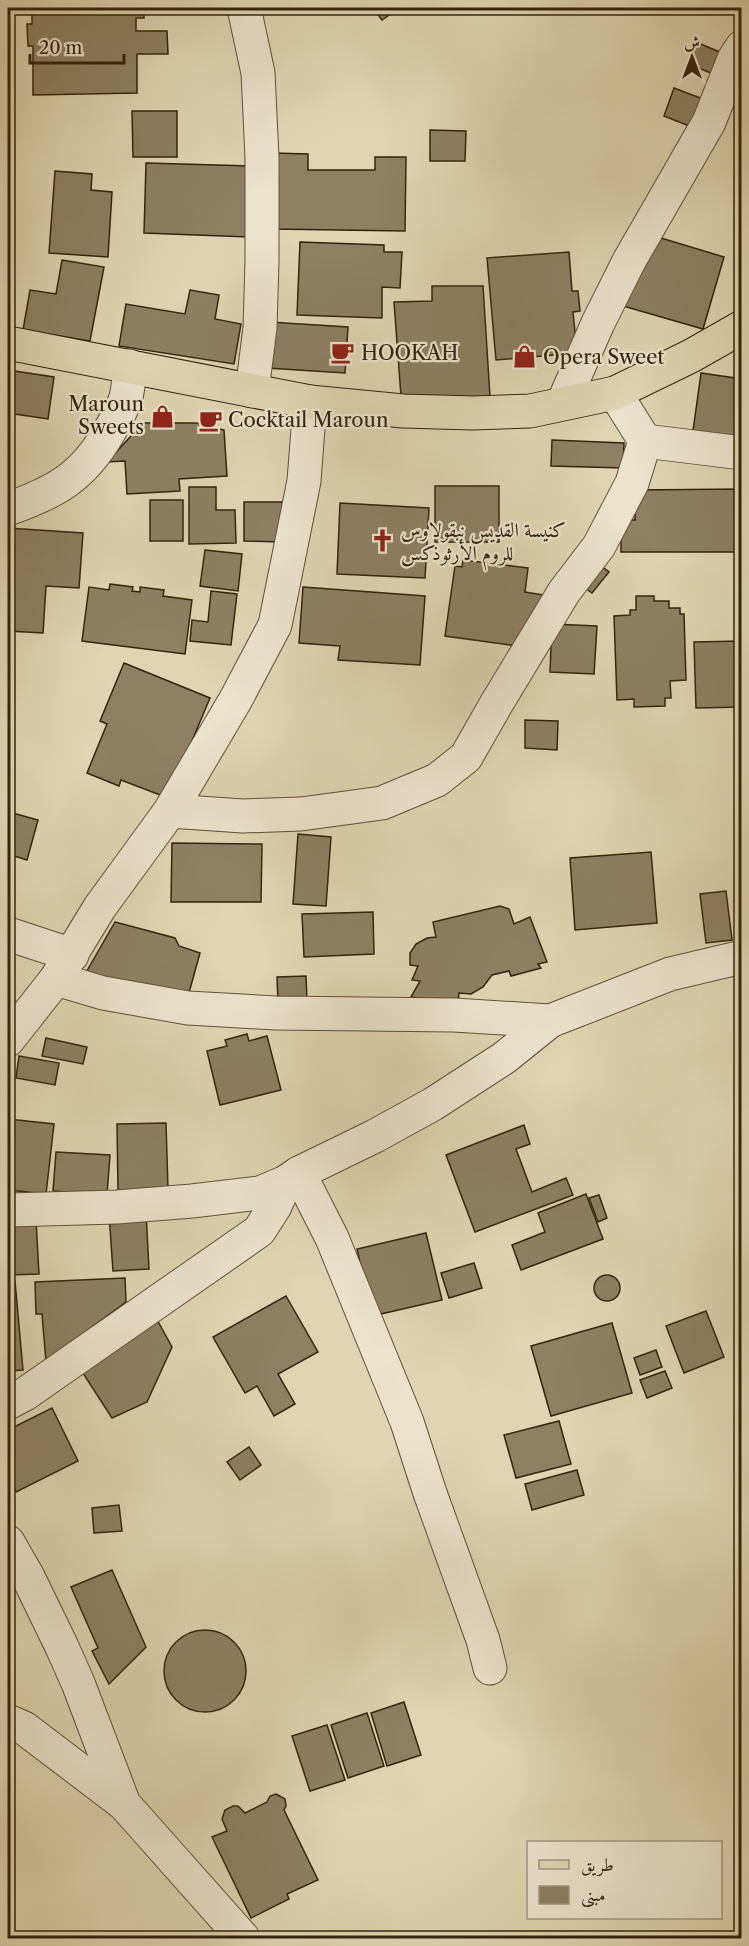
<svg xmlns="http://www.w3.org/2000/svg" width="749" height="1946" viewBox="0 0 749 1946" font-family="'Libre Caslon Text',Amiri,serif">
<style>
.building{fill:#8d8063;stroke:#34230e;stroke-width:1.5}
.lines{fill:none;stroke-linecap:round;stroke-linejoin:round}
.minor-casing{stroke:#5f5037;stroke-width:35}
.major-casing{stroke:#34230e;stroke-width:35}
.minor{stroke:#eae4cd;stroke-width:33}
.major{stroke:#dfd5b2;stroke-width:33}
.labels{text-anchor:middle;dominant-baseline:central;stroke-width:4.5;stroke-linejoin:round;paint-order:stroke}
.poi-label{font-size:20px;fill:#34230e;stroke:#eae4cd;text-anchor:start}
</style>
<rect width="100%" height="100%" fill="#dfd5b2"/>
<filter id="stains"><feTurbulence type="fractalNoise" baseFrequency=".00333" numOctaves="4"/><feColorMatrix values="0 0 0 0 .2 0 0 0 0 .09 0 0 0 0 .02 0 0 0 .5 -.17"/></filter>
<radialGradient id="worn" r=".72"><stop offset=".6" stop-color="#630" stop-opacity="0"/><stop offset="1" stop-color="#630" stop-opacity=".3"/></radialGradient>
<g class="building">
<polygon points="32,8 144,8 144,18 136,18 136,31 167,31 168,54 137,54 137,93 33,95 33,46 28,46 27,24 32,24"/>
<polygon points="373,8 399,8 382,20"/>
<polygon points="696,42 722,53 713,74 687,63"/>
<polygon points="674,88 703,99 692,127 664,116"/>
<polygon points="132,111 177,111 177,157 133,157"/>
<polygon points="430,130 466,131 465,161 430,161"/>
<polygon points="273,153 308,154 308,170 375,170 375,157 406,157 405,231 272,229"/>
<polygon points="741,158 742,158 742,249 738,249"/>
<polygon points="146,163 251,166 249,237 144,233"/>
<polygon points="55,171 92,174 91,190 112,192 108,257 49,253"/>
<polygon points="651,235 724,257 703,329 623,306"/>
<polygon points="300,242 384,245 384,252 402,252 400,288 382,287 382,318 297,315"/>
<polygon points="569,252 572,291 578,291 580,311 573,312 577,353 496,360 487,258"/>
<polygon points="62,260 104,267 90,341 23,330 30,290 56,294"/>
<polygon points="432,286 483,286 490,397 401,396 394,302 432,301"/>
<polygon points="190,290 219,295 215,319 241,324 234,364 119,346 126,304 185,314"/>
<polygon points="269,322 348,327 345,373 267,368"/>
<polygon points="8,370 54,377 48,419 8,413"/>
<polygon points="701,373 742,379 742,438 693,431"/>
<polygon points="143,423 196,423 224,430 227,476 179,479 180,491 127,494 125,461 107,462"/>
<polygon points="552,440 624,443 623,468 551,466"/>
<rect x="435" y="486" width="64" height="56"/>
<polygon points="189,487 216,487 216,510 235,510 236,543 189,544"/>
<polygon points="742,489 742,552 621,552 621,520 635,520 635,490"/>
<rect x="150" y="500" width="33" height="41"/>
<polygon points="244,502 283,502 282,542 244,541"/>
<polygon points="340,503 429,508 425,578 337,574"/>
<polygon points="8,528 83,533 79,588 46,586 43,633 8,631"/>
<polygon points="205,550 242,554 238,591 200,586"/>
<polygon points="463,560 528,568 525,592 544,595 518,646 445,636 455,566 462,567"/>
<polygon points="597,563 609,572 592,593 580,584"/>
<polygon points="110,584 133,587 132,591 140,592 140,587 164,590 163,596 192,600 185,654 82,641 89,587 109,590"/>
<polygon points="303,587 425,596 420,665 338,660 340,646 299,643"/>
<polygon points="211,591 237,594 231,645 190,641 192,620 208,622"/>
<polygon points="636,596 654,596 654,601 669,601 669,608 680,608 680,614 684,614 686,680 670,681 671,698 665,698 665,706 634,707 634,699 617,700 614,616 630,615 630,610 636,610"/>
<polygon points="552,624 597,626 594,674 550,672"/>
<polygon points="742,641 742,707 696,708 694,642"/>
<polygon points="124,663 210,698 168,798 121,780 119,786 87,773 107,724 100,721"/>
<polygon points="525,720 558,721 557,750 525,748"/>
<polygon points="8,804 11,805 9,812 38,820 27,860 8,854"/>
<polygon points="298,834 331,837 326,906 293,904"/>
<polygon points="172,843 262,844 261,902 171,902"/>
<polygon points="651,852 657,923 575,930 570,858"/>
<polygon points="726,891 732,940 706,943 700,894"/>
<polygon points="500,906 509,909 514,924 530,917 547,962 538,964 541,968 511,976 509,971 492,975 483,987 471,994 459,993 458,1003 411,997 420,981 412,980 418,966 410,965 410,953 416,944 427,938 436,937 433,922"/>
<polygon points="373,912 374,954 304,957 302,914"/>
<polygon points="115,922 175,938 179,946 200,953 187,1000 84,976"/>
<polygon points="306,976 307,1000 278,1002 277,977"/>
<polygon points="247,1034 249,1041 267,1036 281,1090 220,1105 207,1051 227,1046 225,1040"/>
<polygon points="46,1038 87,1047 83,1064 42,1056"/>
<polygon points="19,1056 59,1063 55,1085 16,1078"/>
<polygon points="8,1119 54,1124 46,1194 8,1190"/>
<polygon points="166,1123 168,1189 118,1190 117,1124"/>
<polygon points="524,1125 530,1144 516,1149 532,1192 566,1178 573,1195 475,1232 446,1155"/>
<polygon points="56,1152 110,1155 107,1195 53,1191"/>
<polygon points="586,1194 603,1239 521,1270 512,1245 545,1232 538,1213"/>
<polygon points="599,1195 607,1218 598,1222 589,1198"/>
<polygon points="146,1212 149,1269 113,1271 109,1214"/>
<polygon points="8,1216 36,1220 39,1274 8,1275"/>
<polygon points="426,1233 442,1300 372,1316 357,1249"/>
<polygon points="474,1263 482,1288 449,1298 441,1273"/>
<circle cx="607" cy="1288" r="13"/>
<polygon points="125,1278 126,1302 46,1361 42,1314 36,1314 35,1282"/>
<polygon points="15,1281 23,1370 8,1371 8,1282"/>
<polygon points="286,1296 318,1352 278,1374 295,1404 274,1416 257,1386 245,1393 213,1337"/>
<polygon points="706,1311 724,1357 684,1373 666,1326"/>
<polygon points="154,1314 172,1347 147,1402 112,1418 79,1367"/>
<polygon points="612,1323 632,1393 551,1416 531,1346"/>
<polygon points="656,1350 662,1367 640,1375 634,1358"/>
<polygon points="665,1371 672,1388 647,1398 640,1380"/>
<polygon points="52,1408 78,1461 16,1492 8,1474 8,1430"/>
<polygon points="559,1421 571,1464 516,1478 504,1435"/>
<polygon points="249,1447 261,1465 240,1480 227,1462"/>
<polygon points="577,1470 584,1495 532,1510 525,1484"/>
<polygon points="119,1505 122,1531 94,1533 92,1508"/>
<polygon points="112,1570 146,1647 109,1684 92,1651 98,1648 71,1587"/>
<polygon points="8,1585 10,1585 12,1675 8,1675"/>
<circle cx="205" cy="1671" r="41"/>
<polygon points="404,1702 421,1755 387,1766 371,1713"/>
<polygon points="367,1713 384,1766 348,1778 331,1725"/>
<polygon points="327,1725 345,1780 310,1791 292,1736"/>
<polygon points="276,1794 285,1799 286,1806 284,1810 318,1880 287,1894 289,1899 251,1918 212,1837 227,1831 222,1819 225,1810 233,1806 238,1806 245,1813 267,1802 270,1796"/>
</g>
<g class="lines">
<defs>
<g id="minor">
<polyline points="244,8 258,73 262,158 262,261 260,328 252,391"/>
<polyline points="563,403 598,323 629,261 709,122 734,59 742,47"/>
<polyline points="645,441 742,453"/>
<path d="M8,509c48,-17 75,-32 101,-77 16,-28 20,-34 20,-66"/>
<polyline points="170,811 243,816 301,814 382,803 437,780 466,757 498,701 564,592 599,546 632,483 645,441 615,393"/>
<polyline points="8,934 72,955"/>
<polyline points="56,979 103,993 188,1008 276,1013 454,1015 550,1021"/>
<polyline points="8,1040 56,979 100,907 170,811 236,699 275,625 304,481 310,402"/>
<polyline points="299,1173 332,1238 407,1422 430,1493 483,1640 490,1668"/>
<polyline points="8,1210 117,1207 192,1201 260,1193 286,1182"/>
<polyline points="8,1403 25,1394 259,1231 275,1206 286,1182 299,1173 375,1136 433,1104 504,1058 550,1021 670,974 742,957"/>
<polyline points="8,1542 28,1577 62,1647 78,1683 124,1804 243,1938"/>
<polyline points="8,1721 24,1728 124,1804"/>
</g>
<polyline id="major" points="8,343 310,402 403,411 473,413 530,411 615,393 691,356 742,327"/>
</defs>
<use href="#minor" class="minor-casing"/>
<use href="#major" class="major-casing"/>
<use href="#minor" class="minor"/>
<use href="#major" class="major"/>
</g>
<defs>
<symbol id="cafe-bare" viewBox="-9 -9 18 18"><path d="M-5.5-4.5H6V0H3Q3 3.5 0 3.5H-2.5Q-5.5 3.5-5.5 0ZM3-3.2v2h1.7v-2ZM-6 4.5H4V6H-6Z" fill="#8f2418" stroke="#eae4cd" stroke-width="2.5" paint-order="stroke"/></symbol>
<symbol id="shop-bare" viewBox="-9 -9 18 18"><path d="M-5-2.5h2.3a2.7 3.5 0 0 1 5.4 0H5L5.5 6h-11ZM-1.5-2.5h3a1.5 2.3 0 0 0-3 0Z" fill="#8f2418" stroke="#eae4cd" stroke-width="2.5" paint-order="stroke"/></symbol>
<symbol id="church-bare" viewBox="-9 -9 18 18"><path d="M-1.2-6h2.4v3.5h3.3v2.4h-3.3V6h-2.4V-.1h-3.3v-2.4h3.3Z" fill="#8f2418" stroke="#eae4cd" stroke-width="2.5" paint-order="stroke"/></symbol>
</defs>
<g fill-rule="evenodd">
<use href="#cafe-bare" x="326" y="336" width="33" height="33"/>
<use href="#shop-bare" x="508" y="340" width="33" height="33"/>
<use href="#shop-bare" x="146" y="400" width="33" height="33"/>
<use href="#cafe-bare" x="194" y="404" width="33" height="33"/>
<use href="#church-bare" x="366" y="524" width="33" height="33"/>
</g>
<g class="labels">
<g class="poi-label">
<text x="361" y="353">HOOKAH</text>
<text x="543" y="357">Opera Sweet</text>
<text x="144" y="404" text-anchor="end">Maroun<tspan x="144" dy="23">Sweets</tspan></text>
<text x="228" y="420">Cocktail Maroun</text>
<text x="401" y="530">كنيسة القديس نيقولاوس<tspan x="401" dy="23">للروم الأرثوذكس</tspan></text>
</g>
</g>
<rect width="749" height="1946" fill="none" stroke="#dfd5b2" stroke-width="30"/>
<rect x="9" y="9" width="731" height="1928" fill="none" stroke="#34230e" stroke-width="3"/>
<rect x="15" y="15" width="719" height="1916" fill="none" stroke="#34230e" stroke-width="1.5"/>
<rect x="527" y="1841" width="195" height="78" fill="#eae4cd" stroke="#a19781" stroke-width="1.5"/>
<rect x="539" y="1860" width="30" height="9" fill="#dfd5b2" stroke="#a19781" stroke-width="1.5"/>
<text x="581" y="1871" font-size="18" fill="#34230e">طريق</text>
<rect x="539" y="1886" width="30" height="18" fill="#8d8063" stroke="#a19781" stroke-width="1.5"/>
<text x="581" y="1901" font-size="18" fill="#34230e">مبنى</text>
<g transform="translate(692 57)" stroke="#eae4cd" stroke-width="4.5" paint-order="stroke">
<path d="M0-4.5L10 22L0 15L-10 22Z" fill="#34230e"/>
<text y="-9" font-size="16" font-weight="bold" text-anchor="middle" fill="#34230e">ش</text>
</g>
<path d="M30 54v9h94v-9" fill="none" stroke="#34230e" stroke-width="3"/>
<text x="39" y="54" font-size="18" fill="#34230e" stroke="#eae4cd" stroke-width="4.5" paint-order="stroke">20 m</text>
<rect width="100%" height="100%" filter="url(#stains)"/>
<rect width="100%" height="100%" fill="url(#worn)"/>
</svg>
